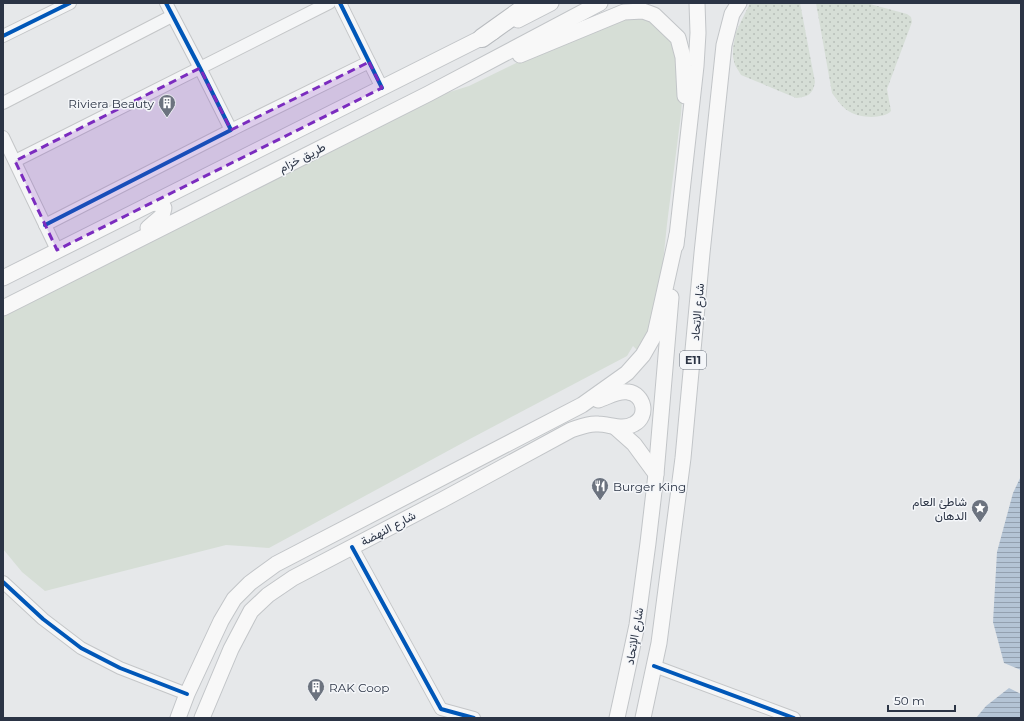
<svg xmlns="http://www.w3.org/2000/svg" width="1024" height="721" viewBox="0 0 1024 721" font-family="Montserrat,Vazirmatn,sans-serif">
<style>
.grass{fill:#d6ded6}
.park{fill:url(#park-dots)}
.water{fill:url(#water-rules)}
.lines{fill:none;stroke-linecap:round;stroke-linejoin:round}
.minor-casing{stroke:#c4c6c8;stroke-width:14}
.major-casing{stroke:#c2c5c8;stroke-width:17}
.highway-casing{stroke:#b8bbbf;stroke-width:20}
.minor{stroke:#f5f6f7;stroke-width:12}
.major{stroke:#f8f8f8;stroke-width:15}
.highway{stroke:#f8f8f8;stroke-width:18}
.cycleway-casing{stroke:#f4f6f9;stroke-width:6}
.cycleway{stroke:#0057b8;stroke-width:4}
.marked{fill:#7b2cbf;fill-opacity:0.2;stroke:#7b2cbf;stroke-width:3;stroke-dasharray:8 5;stroke-linejoin:round}
.labels{text-anchor:middle;dominant-baseline:central;stroke-width:3;stroke-linejoin:round;paint-order:stroke}
.shield{fill:#f4f6f9;stroke:#676e7b;stroke-width:1}
.shield-label{font-size:11px;font-weight:bold;fill:#2b3445}
.poi-label{font-size:12px;fill:#2b3445;stroke:#f4f6f9;text-anchor:end}
.street-label{font-size:12px;fill:#2b3445;stroke:#f4f6f9}
</style>
<defs>
<pattern id="park-dots" width="8" height="8" patternUnits="userSpaceOnUse"><rect width="8" height="8" fill="#d6ded6"/><path d="M2 2h.1M6 6h.1" fill="none" stroke="#b8bfb9" stroke-width="1.8" stroke-linecap="round"/></pattern>
<pattern id="water-rules" width="6" height="5" patternUnits="userSpaceOnUse"><rect width="6" height="5" fill="#b4c4d5"/><path d="M0 2.5h6" fill="none" stroke="#93a0af"/></pattern>
</defs>
<rect width="100%" height="100%" fill="#e6e8ea"/>
<polygon class="grass" points="616,14 664,18 685,62 681,114 667,224 658,311 642,343 637,350 633,346 627,356 468,440 269,548 226,545 45,591 22,572 3,549 3,315 440,95 469,86"/>
<g class="park">
<path d="M750,3h50l15,79c-2,12 -7,15 -19,16l-55,-23 -6,-10 -2,-8v-9l3,-16z"/>
<path d="M816,3h50l41,11 4,3 1,5 -25,67 4,22c-7,8 -30,7 -39,2 -9,-4 -15,-13 -20,-20z"/>
</g>
<g class="water">
<polygon points="1021,476 1021,670 1004,663 993,622 997,552 1013,493"/>
<polygon points="1009,688 1021,694 1021,718 976,718 986,706"/>
</g>
<g class="lines">
<defs>
<g id="minor">
<polyline points="340,3 382,88"/>
<polyline points="3,36 70,3"/>
<polyline points="3,103 172,16"/>
<polyline points="231,130 369,62"/>
<polyline points="3,137 57,250"/>
<polyline points="15,161 329,3"/>
<polyline points="45,225 231,130 200,68 166,3"/>
<polyline points="352,547 441,709 474,718"/>
<polyline points="3,582 43,619 81,648 120,668 187,694"/>
<polyline points="654,666 794,718"/>
</g>
<g id="major">
<polyline points="518,20 551,3"/>
<polyline points="520,55 624,12 643,11 654,15 678,38 683,57 685,96"/>
<polyline points="148,228 162,216 164,208 162,204 152,203"/>
<polyline points="676,245 696,66 698,33 697,3"/>
<polyline points="3,278 493,32"/>
<polyline points="3,308 428,94 600,3"/>
<polyline points="616,428 634,444 656,474"/>
<polyline points="178,718 187,694 221,621 234,599 250,583 276,564 582,405 627,373 643,355 655,334 677,235"/>
<path d="M202,718l29,-69 20,-38 17,-16 25,-17 149,-78 129,-70c9,-3 17,-7 27,-6 12,0 24,7 36,0 15,-8 10,-30 -6,-32 -10,-2 -20,5 -30,8"/>
<polyline points="617,718 624,686 637,625 648,543 656,474 671,297"/>
<polyline points="643,718 659,643 683,458 702,253 724,45 732,14 739,3"/>
</g>
<polyline id="highway" points="482,38 531,3"/>
</defs>
<use href="#minor" class="minor-casing"/>
<use href="#major" class="major-casing"/>
<use href="#highway" class="highway-casing"/>
<use href="#minor" class="minor"/>
<use href="#major" class="major"/>
<use href="#highway" class="highway"/>
<defs>
<g id="cycleway">
<polyline points="340,3 382,88"/>
<polyline points="3,36 70,3"/>
<polyline points="45,225 231,130 200,68 166,3"/>
<polyline points="352,547 441,709 474,718"/>
<polyline points="3,582 43,619 81,648 120,668 187,694"/>
<polyline points="654,666 794,718"/>
</g>
</defs>
<use href="#cycleway" class="cycleway-casing"/>
<use href="#cycleway" class="cycleway"/>
</g>
<path class="marked" d="M369,62l13,26 -325,162 -42,-89 185,-93 31,62z"/>
<defs>
<symbol id="building-pin" viewBox="-11 -11 22 30"><path d="M0 17L-7.5 6A9.5 9.5 0 1 1 7.5 6Z" fill="#6c737f" stroke="#f4f6f9"/><path d="M-4-6H4V6H1V3H-1V6H-4ZM-2.5-4.3h1.7v1.8h-1.7ZM.8-4.3h1.7v1.8H.8ZM-2.5-1h1.7V.8h-1.7ZM.8-1h1.7V.8H.8Z" fill="#fff"/></symbol>
<symbol id="restaurant-pin" viewBox="-11 -11 22 30"><path d="M0 17L-7.5 6A9.5 9.5 0 1 1 7.5 6Z" fill="#6c737f" stroke="#f4f6f9"/><path d="M-5-6h1v4h1v-4h1v4h1v-4h1v5L-1.5 .5V6h-2V.5L-5-1ZM5-6V6H3V1.5H1.5Q1.5-4 5-6Z" fill="#fff"/></symbol>
<symbol id="sight-pin" viewBox="-11 -11 22 30"><path d="M0 17L-7.5 6A9.5 9.5 0 1 1 7.5 6Z" fill="#6c737f" stroke="#f4f6f9"/><path d="M0-6L1.8-2.2L6-1.7L2.9 1.2L3.7 5.4L0 3.3L-3.7 5.4L-2.9 1.2L-6-1.7L-1.8-2.2Z" fill="#fff"/></symbol>
</defs>
<g fill-rule="evenodd">
<use href="#building-pin" x="157" y="93" width="20" height="27"/>
<use href="#restaurant-pin" x="590" y="476" width="20" height="27"/>
<use href="#sight-pin" x="970" y="498" width="20" height="27"/>
<use href="#building-pin" x="306" y="677" width="20" height="27"/>
</g>
<g class="labels">
<rect class="shield" x="680" y="351" width="26" height="18" rx="3"/>
<g class="shield-label">
<text x="693" y="360">E11</text>
</g>
<g class="poi-label">
<text x="154" y="103">Riviera Beauty</text>
<text x="613" y="486" text-anchor="start">Burger King</text>
<text x="967" y="501">شاطئ العام<tspan x="967" dy="14">الدهان</tspan></text>
<text x="329" y="687" text-anchor="start">RAK Coop</text>
</g>
<g class="street-label">
<text transform="translate(302 157) rotate(-27)">طريق خزام</text>
<text transform="translate(697 312) rotate(-85)">شارع الإتحاد</text>
<text transform="translate(388 528) rotate(-28)">شارع النهضة</text>
<text transform="translate(634 636) rotate(-80)">شارع الإتحاد</text>
</g>
</g>
<rect width="1024" height="721" fill="none" stroke="#2b3445" stroke-width="8"/>
<path d="M888 705v6h67v-6" fill="none" stroke="#2b3445" stroke-width="2"/>
<text x="894" y="705" font-size="12" fill="#2b3445" stroke="#f4f6f9" stroke-width="3" paint-order="stroke">50 m</text>
</svg>
